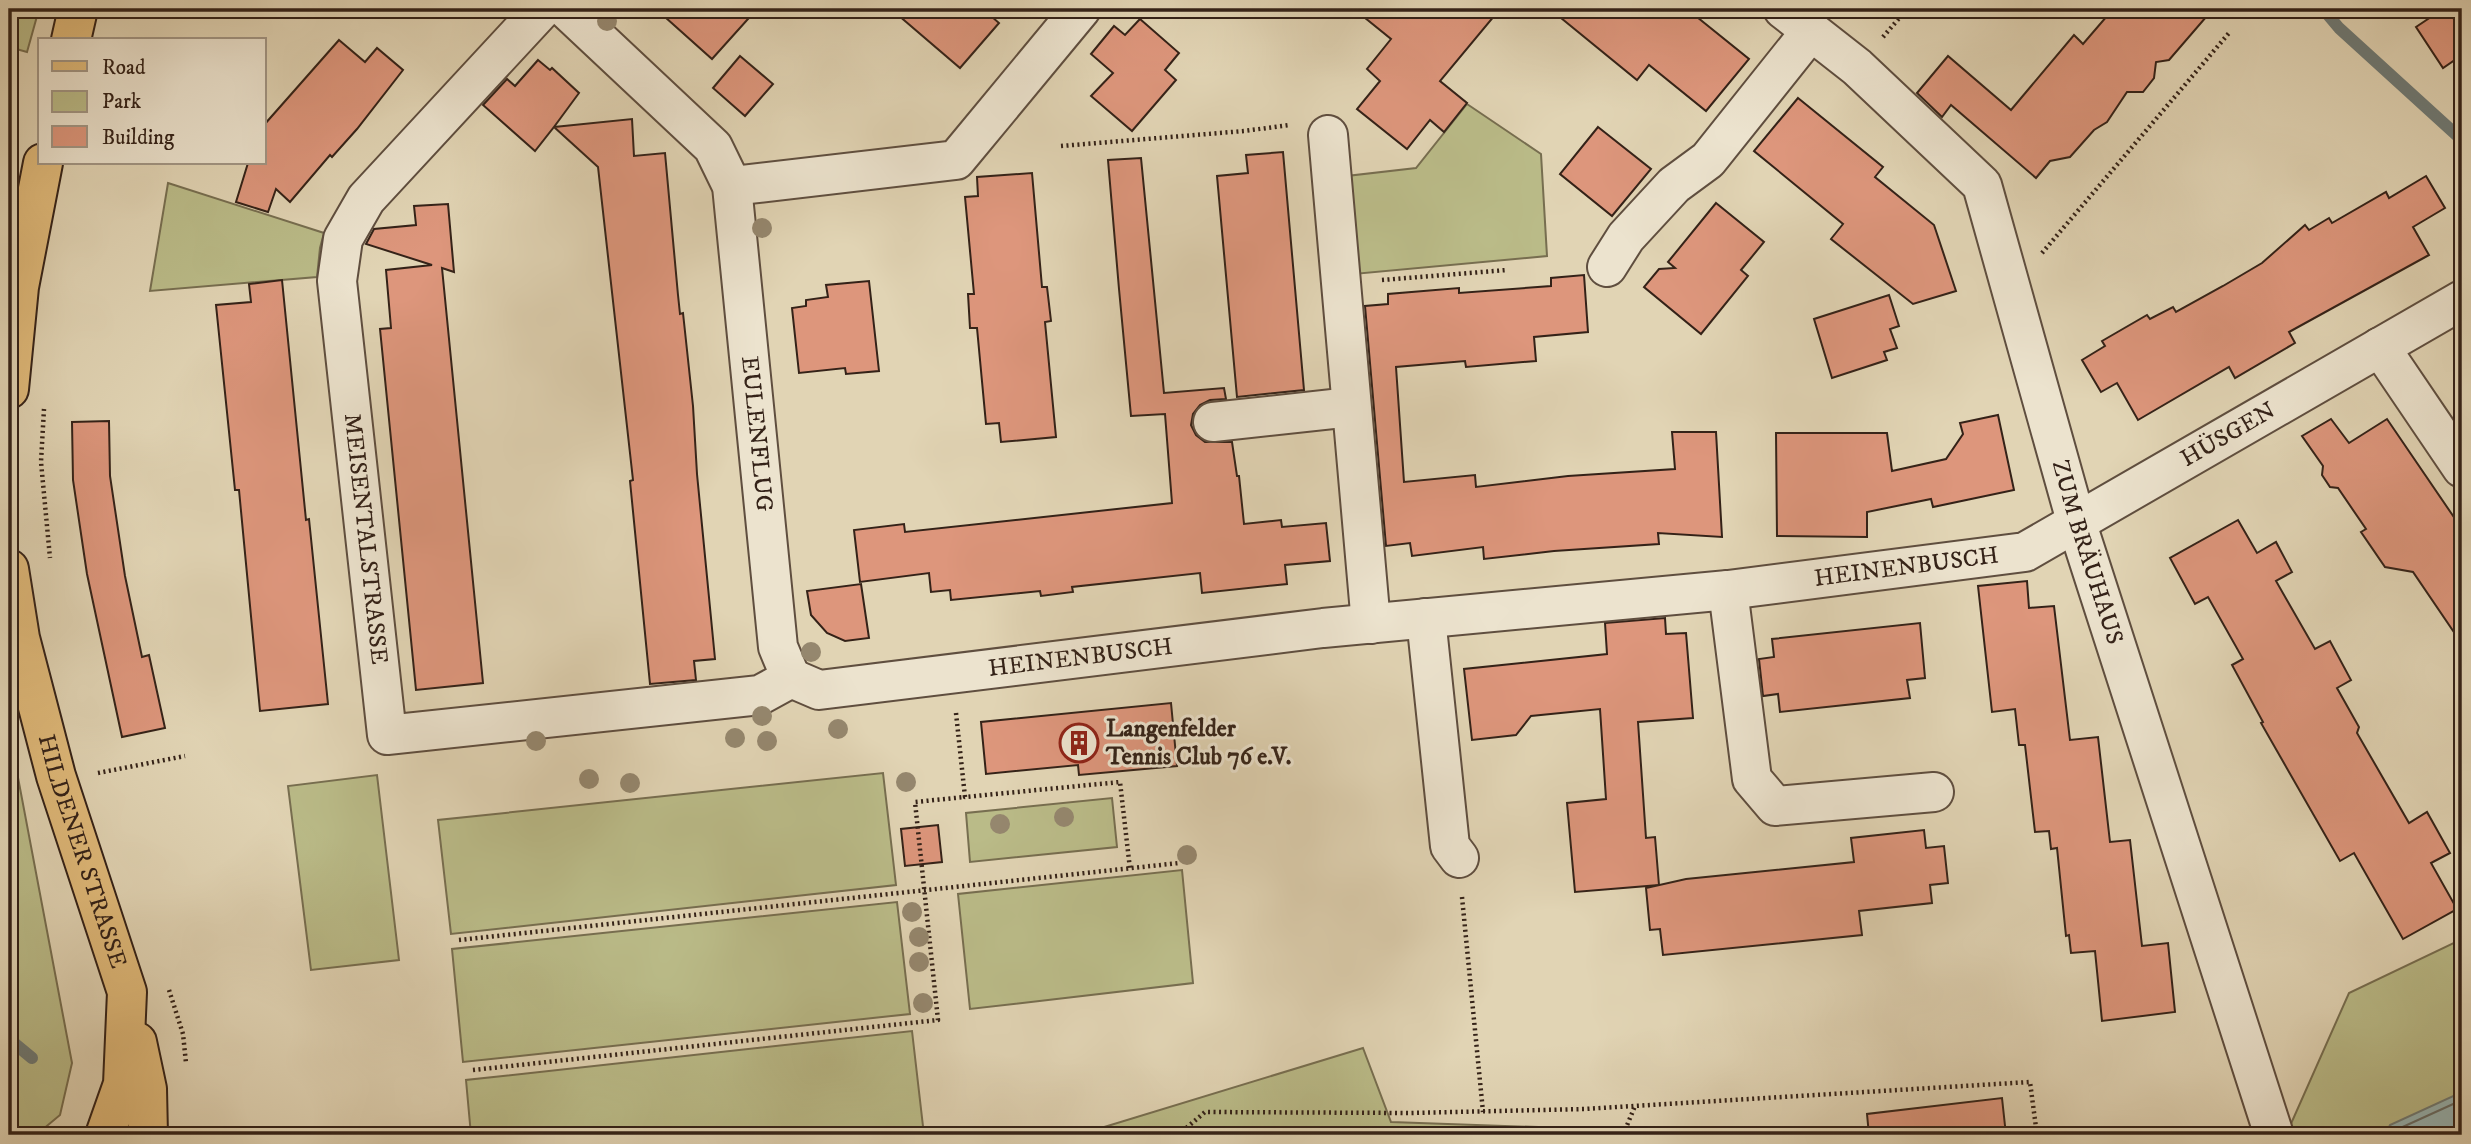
<svg xmlns="http://www.w3.org/2000/svg" width="2471" height="1144" viewBox="0 0 2471 1144" font-family="'IM FELL DW Pica',serif">
<style>
.green{fill:#babb88;stroke:#776e50;stroke-width:2}
.water{fill:#97b6b6;stroke:#6f7b77;stroke-width:2}
.lines{fill:none;stroke-linecap:round;stroke-linejoin:round}
.shore{stroke:#666c67;stroke-width:2}
.stream{stroke:#6f7b77;stroke-width:12}
.building{fill:#dd967c;stroke:#342218;stroke-width:2}
.minor-casing{stroke:#5f4e3f;stroke-width:42}
.major-casing{stroke:#342218;stroke-width:42}
.path{stroke:#342218;stroke-width:4.5;stroke-dasharray:2 3.5;stroke-linecap:butt}
.minor{stroke:#ece3ce;stroke-width:38}
.major{stroke:#e0ba7a;stroke-width:38}
.tree{fill:#95876e}
.labels{text-anchor:middle;dominant-baseline:central;stroke-width:6;stroke-linejoin:round;paint-order:stroke}
.street-label{font-size:24px;fill:#342218;stroke:#ece3ce}
.poi-label{font-size:24px;font-weight:bold;fill:#342218;stroke:#ece3ce;text-anchor:start}
</style>
<rect width="100%" height="100%" fill="#e1d4b4"/>
<filter id="stains"><feTurbulence type="fractalNoise" baseFrequency=".00286" numOctaves="4"/><feColorMatrix values="0 0 0 0 .2 0 0 0 0 .09 0 0 0 0 .02 0 0 0 .5 -.17"/></filter>
<radialGradient id="worn" r=".72"><stop offset=".6" stop-color="#630" stop-opacity="0"/><stop offset="1" stop-color="#630" stop-opacity=".3"/></radialGradient>
<g class="green">
<polygon points="9,9 39,9 27,52 9,47"/>
<polygon points="1467,104 1541,154 1547,256 1354,274 1347,176 1416,168"/>
<polygon points="168,183 324,233 320,248 317,277 150,291"/>
<polygon points="9,730 72,1063 60,1115 36,1135 14,1135 9,1131"/>
<polygon points="883,773 896,885 451,934 438,820"/>
<polygon points="377,775 399,960 311,970 288,786"/>
<polygon points="1112,798 1117,847 970,862 966,813"/>
<polygon points="1182,870 1193,983 970,1009 958,894"/>
<polygon points="897,902 910,1014 463,1062 452,949"/>
<polygon points="2462,939 2462,1135 2286,1135 2349,993"/>
<polygon points="912,1031 924,1135 471,1135 466,1080"/>
<polygon points="1363,1048 1391,1122 1768,1135 1078,1135"/>
</g>
<polygon class="water" points="2462,1092 2462,1135 2385,1135 2390,1125"/>
<g class="lines">
<polyline class="shore" points="2393,1135 2396,1130 2462,1100"/>
<g class="stream">
<polyline points="2323,9 2339,28 2462,140"/>
<polyline points="9,1039 32,1058"/>
</g>
</g>
<g class="building">
<polygon points="656,9 757,9 712,59"/>
<polygon points="891,9 983,9 999,23 960,68"/>
<polygon points="1354,9 1500,9 1440,81 1467,103 1444,132 1430,120 1407,149 1357,109 1380,81 1367,69 1391,39"/>
<polygon points="1550,9 1687,9 1749,59 1706,111 1649,65 1637,80"/>
<polygon points="2113,9 2213,9 2169,60 2156,62 2154,78 2143,92 2127,92 2107,122 2094,130 2070,157 2050,161 2036,178 1951,105 1942,117 1917,93 1948,56 2011,110 2074,35 2083,44"/>
<polygon points="2443,9 2447,9 2462,31 2462,55 2443,68 2416,27"/>
<polygon points="1140,19 1179,53 1165,70 1176,80 1132,131 1091,96 1113,73 1091,54 1114,26 1125,35"/>
<polygon points="339,40 365,62 377,48 403,70 357,129 332,157 330,155 290,202 276,189 268,212 236,202 248,163 264,163 264,125"/>
<polygon points="740,56 773,84 745,116 713,88"/>
<polygon points="538,60 550,70 552,68 579,93 554,127 632,119 634,156 665,153 678,295 680,314 683,313 693,406 697,474 715,659 694,661 696,680 650,684 630,481 633,480 598,167 554,127 535,151 483,105 507,79 515,86"/>
<polygon points="1798,98 1883,167 1875,177 1934,225 1956,291 1913,304 1831,239 1843,224 1754,151"/>
<polygon points="1598,127 1651,169 1612,216 1560,174"/>
<polygon points="1283,152 1304,390 1237,397 1217,176 1248,173 1246,155"/>
<polygon points="1141,158 1164,393 1224,388 1226,399 1210,400 1200,405 1193,414 1191,425 1196,435 1205,442 1232,442 1237,476 1239,476 1244,524 1281,520 1282,527 1326,523 1330,561 1285,565 1287,584 1202,593 1200,573 1072,587 1073,592 1041,596 1040,591 951,600 950,590 931,592 929,573 860,582 854,530 904,524 905,532 1172,503 1165,414 1131,416 1119,289 1108,160"/>
<polygon points="1032,173 1042,287 1047,287 1051,321 1045,322 1056,437 1001,442 999,423 986,424 977,328 970,328 968,294 974,294 965,197 978,196 977,177"/>
<polygon points="2426,176 2445,208 2413,227 2429,255 2289,332 2295,343 2235,378 2229,367 2138,420 2117,383 2101,392 2082,360 2105,346 2102,341 2147,315 2150,319 2173,307 2176,312 2223,286 2262,263 2305,225 2309,230 2329,218 2332,223 2386,192 2389,198"/>
<polygon points="1716,203 1764,242 1741,270 1748,276 1701,334 1644,287 1659,269 1675,268 1668,262"/>
<polygon points="448,204 454,272 442,268 483,683 416,690 380,329 391,328 386,270 432,265 366,244 374,229 416,225 414,206"/>
<polygon points="1584,275 1588,332 1534,337 1536,361 1466,367 1465,361 1396,367 1404,482 1475,475 1476,487 1568,476 1675,469 1672,432 1716,432 1722,537 1658,533 1659,544 1554,551 1484,559 1483,547 1412,556 1410,543 1386,546 1365,306 1388,304 1388,294 1459,288 1459,293 1551,286 1551,278"/>
<polygon points="282,280 306,520 309,519 328,704 260,711 239,490 235,490 216,305 251,302 249,284"/>
<polygon points="869,281 879,371 846,374 845,368 799,373 792,308 806,306 806,300 828,297 826,285"/>
<polygon points="1889,295 1899,326 1890,329 1897,348 1884,352 1887,360 1832,378 1814,319"/>
<polygon points="1998,415 2014,490 1933,507 1931,499 1867,512 1867,537 1777,536 1776,433 1887,433 1892,471 1946,459 1963,434 1960,423"/>
<polygon points="2331,419 2349,443 2387,419 2462,529 2462,644 2413,572 2385,567 2361,532 2366,529 2338,488 2330,487 2322,475 2323,466 2302,436"/>
<polygon points="109,421 110,476 125,576 142,657 149,655 165,728 122,737 87,574 73,480 72,422"/>
<polygon points="2238,520 2257,553 2276,542 2292,572 2276,581 2315,649 2330,641 2351,680 2337,688 2359,727 2357,733 2409,823 2427,812 2450,853 2431,863 2457,909 2403,939 2354,853 2340,861 2261,723 2263,722 2232,665 2243,659 2208,597 2195,604 2170,558"/>
<polygon points="2027,581 2029,608 2054,606 2070,740 2098,737 2110,842 2130,840 2142,946 2168,943 2175,1012 2102,1021 2095,951 2071,953 2069,935 2066,936 2057,848 2051,849 2049,831 2035,832 2025,745 2019,745 2015,709 1992,712 1978,586"/>
<polygon points="861,584 869,638 845,641 827,633 811,615 807,591"/>
<polygon points="1665,618 1666,634 1686,633 1693,718 1638,722 1646,838 1655,837 1659,885 1575,892 1567,803 1606,799 1600,709 1531,716 1516,735 1472,740 1464,669 1607,654 1605,623"/>
<polygon points="1920,623 1925,678 1907,680 1910,698 1780,712 1778,694 1763,696 1759,659 1774,657 1772,639"/>
<polygon points="1171,703 1177,766 1079,775 1078,765 986,774 981,722"/>
<polygon points="938,825 942,862 905,866 901,829"/>
<polygon points="1924,830 1926,848 1944,846 1948,883 1930,885 1932,903 1859,911 1862,935 1663,955 1660,929 1650,930 1646,888 1686,879 1854,862 1851,838"/>
<polygon points="2002,1098 2006,1135 1869,1135 1867,1114"/>
</g>
<g class="lines">
<defs>
<g id="minor">
<path id="s1" d="M542,9l-176,190 -23,40 -6,42 50,454 373,-40 31,-17"/>
<path id="s2" d="M566,9l147,138 19,39 46,461 13,31"/>
<path id="s3" d="M1783,9l74,58 125,118 94,336 198,614"/>
<polyline points="1328,135 1371,624"/>
<polyline points="732,186 956,160 1081,9"/>
<polyline points="1607,267 1626,237 1674,185 1708,160 1811,31"/>
<polyline points="2380,347 2462,468"/>
<polyline points="1213,422 1351,407"/>
<polyline points="1728,590 1752,779 1775,806 1934,792"/>
<polyline points="1426,618 1450,846 1459,858"/>
<path id="s4" d="M791,678l28,12 504,-62 405,-38 297,-38 437,-252"/>
</g>
<g id="major">
<polyline points="71,40 78,9"/>
<polyline points="9,389 19,287 43,163"/>
<path id="s5" d="M9,569l11,69 36,138 71,216 -4,92 -18,51"/>
<polyline points="137,1042 147,1089 148,1135"/>
</g>
</defs>
<use href="#minor" class="minor-casing"/>
<use href="#major" class="major-casing"/>
<g class="path">
<polyline points="1883,37 1907,9"/>
<polyline points="1061,146 1244,131 1290,125"/>
<polyline points="2042,253 2229,33"/>
<polyline points="1382,280 1507,270"/>
<polyline points="44,409 41,462 50,558"/>
<polyline points="956,713 965,797 1120,782 1130,869"/>
<polyline points="98,773 185,756"/>
<polyline points="1462,897 1483,1112"/>
<polyline points="459,940 1179,863"/>
<polyline points="169,990 183,1034 186,1063"/>
<polyline points="473,1070 938,1020 915,802 965,797"/>
<polyline points="1178,1135 1205,1112 1409,1113 1584,1109 2030,1082 2037,1135"/>
<polyline points="1623,1135 1635,1106"/>
</g>
<use href="#minor" class="minor"/>
<use href="#major" class="major"/>
</g>
<g class="tree">
<circle cx="607" cy="21" r="10"/>
<circle cx="762" cy="228" r="10"/>
<circle cx="811" cy="652" r="10"/>
<circle cx="762" cy="716" r="10"/>
<circle cx="838" cy="729" r="10"/>
<circle cx="735" cy="738" r="10"/>
<circle cx="536" cy="741" r="10"/>
<circle cx="767" cy="741" r="10"/>
<circle cx="589" cy="779" r="10"/>
<circle cx="906" cy="782" r="10"/>
<circle cx="630" cy="783" r="10"/>
<circle cx="1064" cy="817" r="10"/>
<circle cx="1000" cy="824" r="10"/>
<circle cx="1187" cy="855" r="10"/>
<circle cx="912" cy="912" r="10"/>
<circle cx="919" cy="937" r="10"/>
<circle cx="919" cy="962" r="10"/>
<circle cx="923" cy="1003" r="10"/>
</g>
<defs>
<symbol id="building-ring" viewBox="-11 -11 22 22"><circle r="9.5" fill="#ece3ce" stroke="#8f2418" stroke-width="1.5"/><path d="M-4-6H4V6H1V3H-1V6H-4ZM-2.5-4.3h1.7v1.8h-1.7ZM.8-4.3h1.7v1.8H.8ZM-2.5-1h1.7V.8h-1.7ZM.8-1h1.7V.8H.8Z" fill="#8f2418"/></symbol>
</defs>
<g fill-rule="evenodd">
<use href="#building-ring" x="1057" y="721" width="44" height="44"/>
</g>
<g class="labels">
<g class="street-label">
<text stroke="none"><textPath href="#s2" startOffset="494">EULENFLUG</textPath></text>
<text stroke="none"><textPath href="#s4" startOffset="1479">HÜSGEN</textPath></text>
<text stroke="none"><textPath href="#s1" startOffset="607">MEISENTALSTRASSE</textPath></text>
<text stroke="none"><textPath href="#s3" startOffset="648">ZUM BRÄUHAUS</textPath></text>
<text stroke="none"><textPath href="#s4" startOffset="1125">HEINENBUSCH</textPath></text>
<text stroke="none"><textPath href="#s4" startOffset="294">HEINENBUSCH</textPath></text>
<text stroke="none"><textPath href="#s5" startOffset="292">HILDENER STRASSE</textPath></text>
</g>
<g class="poi-label">
<text x="1106" y="729">Langenfelder<tspan x="1106" dy="28">Tennis Club 76 e.V.</tspan></text>
</g>
</g>
<rect width="2471" height="1144" fill="none" stroke="#e1d4b4" stroke-width="35"/>
<rect x="10" y="10" width="2450" height="1123" fill="none" stroke="#342218" stroke-width="3.5"/>
<rect x="18" y="18" width="2436" height="1109" fill="none" stroke="#342218" stroke-width="2"/>
<rect x="38" y="38" width="228" height="126" fill="#ece3ce" stroke="#a29685" stroke-width="2"/>
<rect x="52" y="61" width="35" height="10" fill="#e0ba7a" stroke="#a29685" stroke-width="2"/>
<text x="102" y="74" font-size="21" fill="#342218">Road</text>
<rect x="52" y="91" width="35" height="21" fill="#babb88" stroke="#a29685" stroke-width="2"/>
<text x="102" y="108" font-size="21" fill="#342218">Park</text>
<rect x="52" y="126" width="35" height="21" fill="#dd967c" stroke="#a29685" stroke-width="2"/>
<text x="102" y="144" font-size="21" fill="#342218">Building</text>
<rect width="100%" height="100%" filter="url(#stains)"/>
<rect width="100%" height="100%" fill="url(#worn)"/>
</svg>
